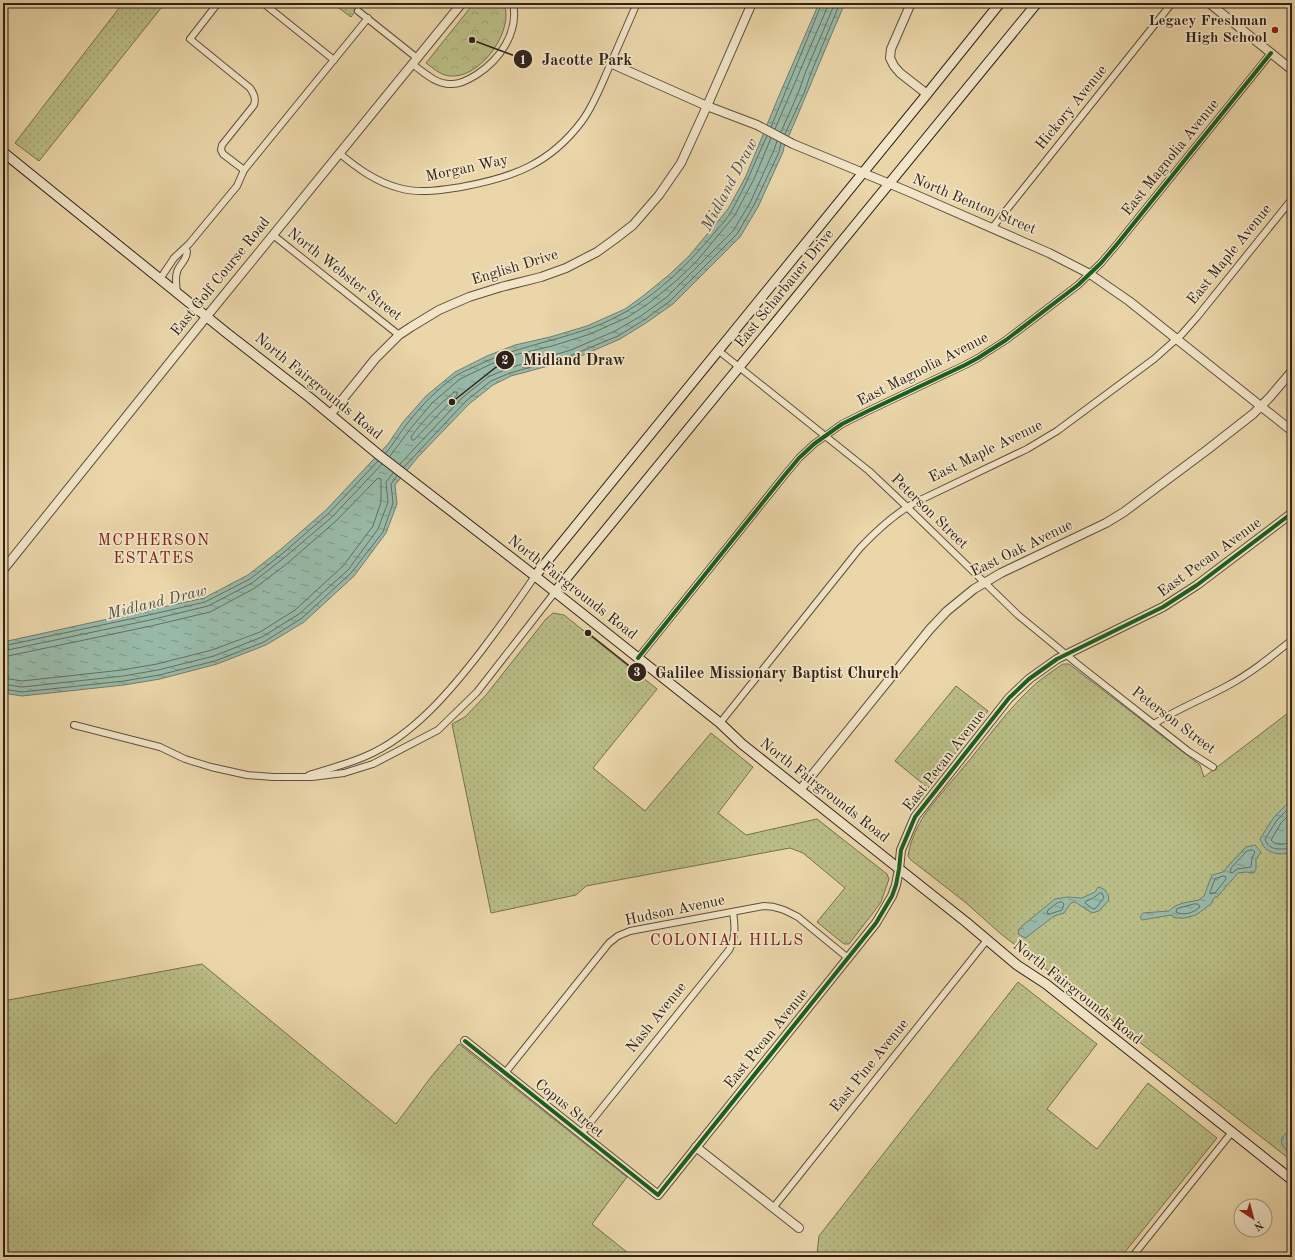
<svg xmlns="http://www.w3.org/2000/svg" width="1295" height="1260" viewBox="0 0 1295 1260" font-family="'Old Standard TT',serif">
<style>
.grass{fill:url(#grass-dots);stroke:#757050}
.park{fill:url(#park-crowns);stroke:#757050}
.water{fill:url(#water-ripples);stroke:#6e7d6f}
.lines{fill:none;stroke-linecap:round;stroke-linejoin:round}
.shore{stroke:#646e61;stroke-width:1}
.minor-casing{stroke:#5e4f3e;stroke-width:8}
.tertiary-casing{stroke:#5e4f3e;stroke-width:10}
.secondary-casing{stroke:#30221a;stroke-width:11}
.minor{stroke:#f1e4c7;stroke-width:6}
.tertiary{stroke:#f1e4c7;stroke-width:8}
.secondary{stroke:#f1e4c7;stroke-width:9}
.cycleway-casing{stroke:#f1e4c7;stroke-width:6}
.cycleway{stroke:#1b5e20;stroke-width:4}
.poi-dot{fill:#8f2418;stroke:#f1e4c7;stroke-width:1.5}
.labels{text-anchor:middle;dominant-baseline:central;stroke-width:3.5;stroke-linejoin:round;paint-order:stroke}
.poi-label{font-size:15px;font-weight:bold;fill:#30221a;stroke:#f1e4c7;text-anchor:end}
.street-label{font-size:15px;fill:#30221a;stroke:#f1e4c7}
.water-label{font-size:16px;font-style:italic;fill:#4f4f45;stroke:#f1e4c7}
.neighbourhood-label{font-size:16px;letter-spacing:1px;fill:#7a1f14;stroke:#f1e4c7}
.leader{fill:none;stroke:#30221a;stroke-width:1.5}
.callout-dot{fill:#30221a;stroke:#f1e4c7;stroke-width:1.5}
.mark-label{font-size:12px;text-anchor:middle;font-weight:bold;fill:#fff}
.callout-label{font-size:16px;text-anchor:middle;font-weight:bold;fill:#30221a;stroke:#f1e4c7;stroke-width:3.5;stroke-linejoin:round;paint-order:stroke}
</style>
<defs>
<pattern id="grass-dots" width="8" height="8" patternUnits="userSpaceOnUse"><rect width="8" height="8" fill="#babd86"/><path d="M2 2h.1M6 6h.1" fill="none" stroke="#a0a273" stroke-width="1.8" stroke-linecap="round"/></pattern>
<pattern id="park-crowns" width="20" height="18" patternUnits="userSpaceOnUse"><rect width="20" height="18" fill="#babd86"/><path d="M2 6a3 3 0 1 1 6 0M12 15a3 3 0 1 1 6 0" fill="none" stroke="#a0a273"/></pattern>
<pattern id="water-ripples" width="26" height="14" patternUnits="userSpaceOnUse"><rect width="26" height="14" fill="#98b9a8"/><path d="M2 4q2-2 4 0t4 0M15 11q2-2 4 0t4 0" fill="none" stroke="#7c9688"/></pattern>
</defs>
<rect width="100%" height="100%" fill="#ead6a9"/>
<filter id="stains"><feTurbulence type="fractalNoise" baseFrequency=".005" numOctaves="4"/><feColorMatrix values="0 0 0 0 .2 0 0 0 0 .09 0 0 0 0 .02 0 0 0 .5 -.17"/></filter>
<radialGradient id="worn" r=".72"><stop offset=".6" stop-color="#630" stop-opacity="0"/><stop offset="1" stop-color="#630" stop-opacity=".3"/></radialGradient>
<g class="grass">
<polygon points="123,3 165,3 39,161 15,143"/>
<polygon points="332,3 361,3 351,17"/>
<polygon points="553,613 564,615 657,689 593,768 645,811 711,733 753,767 718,813 746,835 817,819 887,874 889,879 881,902 873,913 849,944 844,944 817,922 845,888 803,853 790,848 586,886 576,895 491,913 452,724 465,717 486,695 546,619"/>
<path d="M1063,664h6l131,101 4,12 88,-67v451l-291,-227 -36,-32 -54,-42 -3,-4c2,-13 7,-25 14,-37 10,-16 27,-34 40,-50 22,-26 42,-55 67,-79 10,-10 22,-18 34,-26z"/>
<polygon points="956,686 988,711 928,788 895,761"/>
<polygon points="202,964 396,1124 431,1077 459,1044 627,1177 592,1224 633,1257 3,1257 3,1001"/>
<polygon points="1018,982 1097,1044 1047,1109 1097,1149 1148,1083 1217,1138 1121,1257 814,1257 817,1254 819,1236"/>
</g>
<path class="park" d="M474,3h30c11,28 -24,76 -54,73 -10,-1 -17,-8 -24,-13z"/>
<g class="water">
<path d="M819,3h26c-21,48 -40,96 -61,144l-1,5 -25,55 -18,30 -67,67 -27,19 -26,16 -46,20 -63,17 -18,9 -24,19 -51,53 -23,28 2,19 -11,29 -32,43 -50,46 -38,23 -49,19 -57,15 -36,6 -102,11 -19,-3v-51l201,-44 44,-23 32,-25 46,-40 62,-66 15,-22 23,-26 29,-24 32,-16 28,-11 35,-8 37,-11 38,-17 18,-13 27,-22 19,-18 39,-47 18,-33 32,-78z"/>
<path d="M1292,799v51c-8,7 -24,4 -29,-5 -1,-2 -2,-4 -3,-6l14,-22z"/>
<polygon points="1255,845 1261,852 1256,859 1256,869 1254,873 1246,872 1238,873 1218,896 1214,898 1211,904 1196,915 1185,918 1176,918 1171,915 1142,920 1140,917 1143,913 1169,911 1175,906 1183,903 1199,900 1204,896 1212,875 1223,872 1228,866 1246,847"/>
<path d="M1098,887c6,1 10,5 11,13l-10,11 -7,2 -17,-11 -4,1 -7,10 -10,3 -27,21 -2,1 -7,-4 1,-5 3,-3 33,-27 12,-2 15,1 13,-6z"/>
<path d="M1290,1131h2v24c-11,-9 -16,-16 -2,-24z"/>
</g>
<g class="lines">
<g class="shore">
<polyline points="771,127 822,3"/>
<polyline points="775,129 827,8 827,3"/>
<polyline points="781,132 799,91 806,71 835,3"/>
<polyline points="785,134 804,93 811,73 840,3"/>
<path d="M454,392h3v3l-43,45h-2l-1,-3c12,-17 27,-31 43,-45z"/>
<path d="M386,453c8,-9 13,-20 21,-29 14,-18 31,-36 50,-49 5,-3 13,-6 19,-9 34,-17 70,-23 106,-35 52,-16 93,-52 128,-93 7,-9 17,-18 22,-28 14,-24 23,-49 35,-74"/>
<polyline points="390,456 411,428 432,403 460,379 491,364 518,354 552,346 590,334 628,317 649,303 676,281 696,262 735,215 754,179 771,138"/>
<polyline points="400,464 462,398 488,377 509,368 571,350 615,331 641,316 667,297 733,231 750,203 774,150 777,141"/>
<polyline points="404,467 466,401 491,381 510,373 572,355 618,336 644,320 670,301 737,234 754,205 779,152 781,143"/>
<polyline points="3,646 149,615 205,602 250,579 282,554 329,513 378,461"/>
<polyline points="3,651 150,620 208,606 252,583 285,557 332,517 382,464"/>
<polyline points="3,657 151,626 210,612 255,588 289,562 336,521 378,478 381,479 381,502 373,526 343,566 295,610 260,632 212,650 157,664 122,670 22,681 3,678"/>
<polyline points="3,684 22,687 123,676 158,670 214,656 262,637 299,614 348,570 378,529 388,502 386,482 393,473"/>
<polyline points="3,689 22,692 124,681 159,675 215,661 264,642 302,618 351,573 383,532 393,503 391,484 397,476"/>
<path d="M1292,805l-15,15 -12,19c4,13 17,10 27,9"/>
<path d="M1292,812l-11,11 -10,17c5,7 13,3 21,3"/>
<polygon points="1253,850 1255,852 1252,858 1251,867 1237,869 1232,873 1230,872 1231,868 1247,851"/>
<polygon points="1224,876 1226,877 1226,879 1215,893 1210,894 1210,892 1215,879"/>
<polygon points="1100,893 1102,893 1104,898 1096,908 1093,909 1085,903 1086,901 1093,898"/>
<polygon points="1062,902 1064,904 1062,910 1050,914 1047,913 1048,910 1057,903"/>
<path d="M1194,904h4l2,3c-7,6 -16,9 -24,5l1,-3z"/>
</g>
<defs>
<g id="minor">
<path d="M218,3l-28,36 60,49c4,6 6,10 4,17l-32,40 -1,5 2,4 21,16"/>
<polyline points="263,3 334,60"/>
<polyline points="358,11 417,58"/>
<path d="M412,64c12,8 23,20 38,20 9,1 18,-4 26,-9 24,-15 43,-43 37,-72"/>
<path d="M339,153c18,15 37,29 60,35 21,6 41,2 62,-1 51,-9 89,-23 121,-66 11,-15 18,-33 25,-49 10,-23 20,-46 30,-69"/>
<polyline points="992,228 1172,3"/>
<polyline points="273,235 399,335"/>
<polyline points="160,279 174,258 189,244 237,186 244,170 368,18"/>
<path d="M177,292c-1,-7 -2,-14 0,-20 2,-8 10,-11 10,-21l-3,-2"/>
<polyline points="719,351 869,471 907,507 1018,615 1080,666 1188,751 1213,767"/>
<polyline points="638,658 784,476 799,458 814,444 842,424 868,411 965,365 978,358 1006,340 1078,285 1101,263 1118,243 1271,53"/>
<path d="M720,723l140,-175c17,-18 34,-34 56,-46l111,-53 30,-18 97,-72 28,-25 15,-17 95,-118"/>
<path d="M1154,724c23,-15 49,-25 73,-38 23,-12 45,-30 65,-46"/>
<polyline points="74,725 160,747 185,759 211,767 247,775 273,777 312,777 344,773 373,764 438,730 477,692 555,592"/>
<path d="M309,775c19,-6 39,-11 57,-19 47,-20 86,-67 116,-106 18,-24 36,-49 53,-74"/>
<path d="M505,1073l104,-130 9,-7 12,-5 134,-25c13,0 23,5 34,11l50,41"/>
<path d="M581,1134l148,-184c7,-13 6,-24 4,-38"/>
<polyline points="773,1208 987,940"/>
<polyline points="1132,1257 1232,1132"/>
</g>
<g id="tertiary">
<polyline points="911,3 891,49 890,58 894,66 900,73 927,94"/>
<polyline points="1209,3 1292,70"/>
<polyline points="610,63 707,106 757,125 793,144 907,191 1049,253 1090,274 1129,301 1292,431"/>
<polyline points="330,415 375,359 399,335 411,327 439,310 469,297 501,287 541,277 566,268 597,252 615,239 633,225 659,195 681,163 707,106 752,3"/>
<polyline points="3,570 207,316 462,3"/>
<polyline points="800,790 930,629 947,611 974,589 1001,573 1106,523 1124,512 1207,450 1253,414 1270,397 1292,371"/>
<polyline points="465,1041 658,1195 876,923 892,896 896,885 899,869 901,850 915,817 1009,698 1029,679 1057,659 1163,607 1197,585 1292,513"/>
<polyline points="696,1147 799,1228"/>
</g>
<g id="secondary">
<polyline points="3,152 228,334 309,397 379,455 535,576 720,723 742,744 966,922 1017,965 1046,984 1292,1180"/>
<polyline points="535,576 927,94 1000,3"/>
<polyline points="555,592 1037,3"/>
</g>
</defs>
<use href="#minor" class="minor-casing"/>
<use href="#tertiary" class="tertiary-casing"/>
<use href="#secondary" class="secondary-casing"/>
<use href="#minor" class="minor"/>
<use href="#tertiary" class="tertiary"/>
<use href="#secondary" class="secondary"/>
<defs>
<g id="cycleway">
<polyline points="638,658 784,476 799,458 814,444 842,424 868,411 965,365 978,358 1006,340 1078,285 1101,263 1118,243 1271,53"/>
<polyline points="465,1041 658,1195 876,923 892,896 896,885 899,869 901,850 915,817 1009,698 1029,679 1057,659 1163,607 1197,585 1292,513"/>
</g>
</defs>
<use href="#cycleway" class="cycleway-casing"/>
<use href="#cycleway" class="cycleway"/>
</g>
<circle class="poi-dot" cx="1275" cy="30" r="4"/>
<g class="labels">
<g class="poi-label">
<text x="1267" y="21">Legacy Freshman<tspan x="1267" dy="17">High School</tspan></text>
</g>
<g class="street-label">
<text transform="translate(1072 108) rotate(-51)">Hickory Avenue</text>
<text transform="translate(1171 158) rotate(-51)">East Magnolia Avenue</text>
<text transform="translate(467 169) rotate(-12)">Morgan Way</text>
<text transform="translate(974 205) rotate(23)">North Benton Street</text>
<text transform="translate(1230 255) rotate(-51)">East Maple Avenue</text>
<text transform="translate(515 268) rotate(-17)">English Drive</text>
<text transform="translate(344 275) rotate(38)">North Webster Street</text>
<text transform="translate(221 277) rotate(-51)">East Golf Course Road</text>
<text transform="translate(785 289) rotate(-51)">East Scharbauer Drive</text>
<text transform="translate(923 370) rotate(-27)">East Magnolia Avenue</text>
<text transform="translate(318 387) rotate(39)">North Fairgrounds Road</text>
<text transform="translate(986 452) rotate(-26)">East Maple Avenue</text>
<text transform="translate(929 512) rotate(44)">Peterson Street</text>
<text transform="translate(1022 549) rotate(-26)">East Oak Avenue</text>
<text transform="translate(1210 558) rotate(-36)">East Pecan Avenue</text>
<text transform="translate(572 588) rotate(38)">North Fairgrounds Road</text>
<text transform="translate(1173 721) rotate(37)">Peterson Street</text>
<text transform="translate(945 761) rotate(-52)">East Pecan Avenue</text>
<text transform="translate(824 791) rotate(38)">North Fairgrounds Road</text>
<text transform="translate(675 911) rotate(-12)">Hudson Avenue</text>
<text transform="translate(1077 993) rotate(38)">North Fairgrounds Road</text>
<text transform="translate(657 1018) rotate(-51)">Nash Avenue</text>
<text transform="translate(767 1039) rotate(-51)">East Pecan Avenue</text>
<text transform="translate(870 1066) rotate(-51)">East Pine Avenue</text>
<text transform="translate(569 1109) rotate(39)">Copus Street</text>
</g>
<g class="water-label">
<text transform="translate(730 185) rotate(-62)">Midland Draw</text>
<text transform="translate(157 603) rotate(-14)">Midland Draw</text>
</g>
<g class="neighbourhood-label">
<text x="154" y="541">MCPHERSON<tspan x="154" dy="18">ESTATES</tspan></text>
<text x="727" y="941">COLONIAL HILLS</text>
</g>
</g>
<path class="leader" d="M472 40L523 59M452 402L505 360M588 633L637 672"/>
<g class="callout-dot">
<circle cx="472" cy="40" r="4"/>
<circle cx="452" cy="402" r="4"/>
<circle cx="588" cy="633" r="4"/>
<circle cx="523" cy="59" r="10"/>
<circle cx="505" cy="360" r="10"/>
<circle cx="637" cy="672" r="10"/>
</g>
<g class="mark-label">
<text x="523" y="64">1</text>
<text x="505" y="364">2</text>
<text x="637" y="676">3</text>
</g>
<g class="callout-label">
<text x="587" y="65">Jacotte Park</text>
<text x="574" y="365">Midland Draw</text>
<text x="777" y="678">Galilee Missionary Baptist Church</text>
</g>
<rect width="1295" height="1260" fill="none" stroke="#ead6a9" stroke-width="16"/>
<rect x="4" y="4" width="1287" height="1252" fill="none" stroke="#30221a" stroke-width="2"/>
<rect x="8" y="8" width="1279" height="1244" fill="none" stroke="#30221a"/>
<g transform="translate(1253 1218) rotate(144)"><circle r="19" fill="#f1e4c7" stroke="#a49682"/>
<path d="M0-3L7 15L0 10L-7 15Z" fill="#8f2418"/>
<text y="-6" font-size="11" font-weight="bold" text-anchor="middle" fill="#30221a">N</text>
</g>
<rect width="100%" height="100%" filter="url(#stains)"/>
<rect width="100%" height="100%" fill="url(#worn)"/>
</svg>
